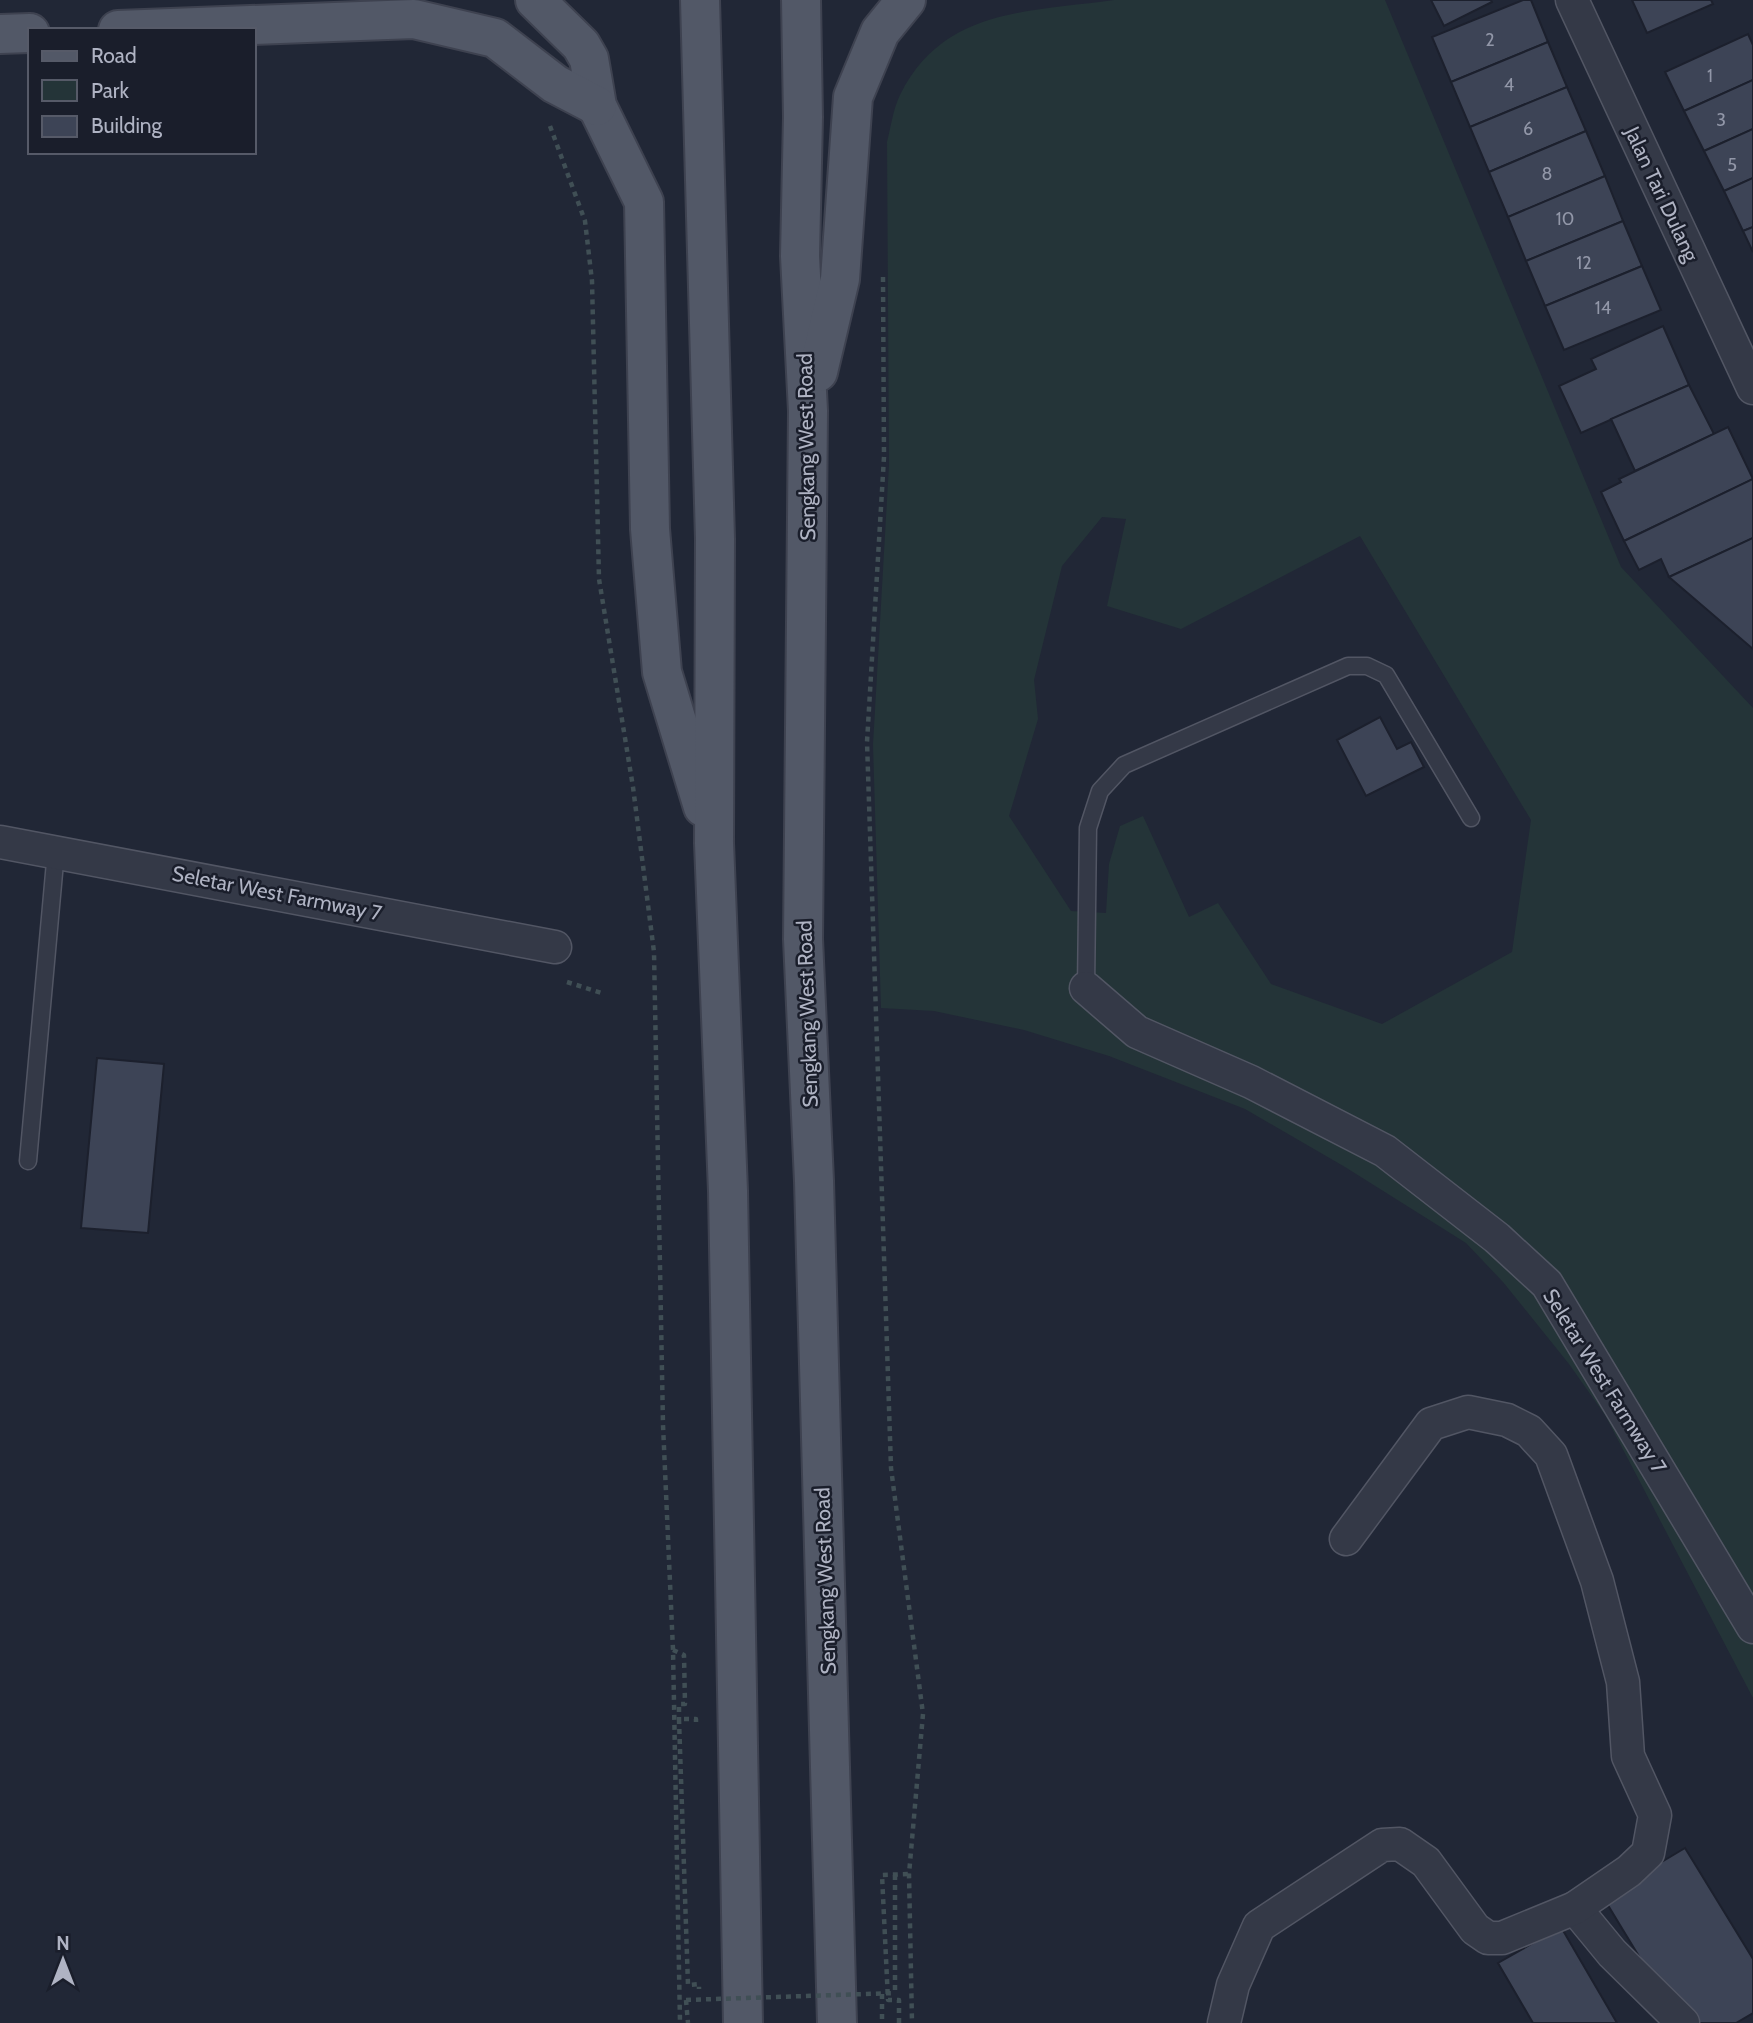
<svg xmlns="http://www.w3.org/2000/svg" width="1753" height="2023" viewBox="0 0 1753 2023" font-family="Cabin,sans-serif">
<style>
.green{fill:#243438;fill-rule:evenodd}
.building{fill:#3d4456;stroke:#1c202d;stroke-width:2}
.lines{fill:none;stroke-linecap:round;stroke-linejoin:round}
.lane-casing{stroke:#525664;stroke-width:19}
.street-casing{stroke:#525664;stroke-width:35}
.primary-casing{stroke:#3e4250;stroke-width:42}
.path{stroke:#404f55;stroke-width:4.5;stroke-dasharray:5 5;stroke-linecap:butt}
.lane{stroke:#343947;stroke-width:16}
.street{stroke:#343947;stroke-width:32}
.primary{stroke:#525867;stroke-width:38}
.path-bridge{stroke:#404f55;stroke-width:4.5;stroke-dasharray:5 5;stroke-linecap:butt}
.labels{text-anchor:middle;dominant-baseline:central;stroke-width:5;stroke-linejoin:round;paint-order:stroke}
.number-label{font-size:18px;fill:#9297a8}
.street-label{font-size:21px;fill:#afb3c3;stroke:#1a1e2b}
</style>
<rect width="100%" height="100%" fill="#212736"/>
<path class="green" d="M1114,0h271l236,567 132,141v990l-148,-283 -36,-51 -66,-82 -37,-39 -121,-76 -100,-58 -136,-53 -85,-26 -90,-19 -53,-3 -8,-263 16,-280 -2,-323c4,-15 6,-33 13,-47 43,-87 129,-83 214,-95zM1102,517l24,2 -19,87 74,23 179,-93 171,284 -19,132 -130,72 -111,-40 -53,-81 -29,14 -46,-101 -23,10 -11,38 -3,49 -35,-2 -62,-95 29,-97 -4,-39 28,-114z"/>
<g class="building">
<polygon points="1431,0 1491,0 1492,2 1444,26"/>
<polygon points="1523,0 1531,0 1548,42 1451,82 1432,37"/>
<polygon points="1632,0 1711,0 1713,4 1647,33"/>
<polygon points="1748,34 1753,45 1753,80 1684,111 1665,72"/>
<polygon points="1548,42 1567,87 1470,127 1451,82"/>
<polygon points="1753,80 1753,129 1704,151 1684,111"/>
<polygon points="1567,87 1586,131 1489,172 1470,127"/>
<polygon points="1753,129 1753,178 1724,191 1704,151"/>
<polygon points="1586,131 1605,176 1508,217 1489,172"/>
<polygon points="1605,176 1623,221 1526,261 1508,217"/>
<polygon points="1753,178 1753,227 1743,231 1724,191"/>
<polygon points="1623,221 1642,266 1545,306 1526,261"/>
<polygon points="1753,227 1753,252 1743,231"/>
<polygon points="1642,266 1661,310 1564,350 1545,306"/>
<polygon points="1663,326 1689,385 1581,433 1559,386 1596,369 1591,359"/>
<polygon points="1689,385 1714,434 1635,471 1611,419"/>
<polygon points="1728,427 1753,479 1624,541 1601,492 1621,482 1619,479"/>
<polygon points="1753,479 1753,538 1669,577 1661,559 1639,570 1624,541"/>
<polygon points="1753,538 1753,649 1669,577"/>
<polygon points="1380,717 1397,749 1411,742 1424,767 1366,796 1337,740"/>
<polygon points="97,1058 164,1064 148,1233 81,1228"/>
<polygon points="1685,1848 1753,1959 1753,2013 1736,2023 1695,2023 1660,1991 1603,1897"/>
<polygon points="1561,1927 1617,2023 1533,2023 1498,1963"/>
</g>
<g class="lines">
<defs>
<g id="lane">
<polyline points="1086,988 1088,828 1100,791 1124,765 1348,666 1367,666 1386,675 1471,818"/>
<polyline points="28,1161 56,851"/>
</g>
<g id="street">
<polyline points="1572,0 1753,388"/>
<polyline points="0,842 555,947"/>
<polyline points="1086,988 1137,1032 1251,1082 1385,1151 1497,1238 1547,1284 1753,1627"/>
<polyline points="1575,1908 1612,1953 1683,2023"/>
<polyline points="1224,2023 1233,1985 1259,1926 1382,1845 1400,1844 1426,1862 1475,1929 1488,1938 1502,1938 1575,1908 1629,1871 1648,1853 1655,1815 1628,1756 1623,1682 1597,1581 1551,1455 1529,1431 1507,1420 1468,1412 1431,1424 1346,1539"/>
</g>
<g id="primary">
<polyline points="535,0 581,45 589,59 597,106 644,202 650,529 662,672 703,807"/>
<polyline points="700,0 715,539 714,843 728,1191 743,2023"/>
<polyline points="801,0 803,117 800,256 808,411 803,939 814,1181 837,2023"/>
<polyline points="118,30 414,19 495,38 555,84 597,106"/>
<polyline points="0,34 30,33"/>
<polyline points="818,372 840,279 853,97 880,32 906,0"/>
</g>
</defs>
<use href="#lane" class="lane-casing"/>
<use href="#street" class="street-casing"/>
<use href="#primary" class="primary-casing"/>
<g class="path">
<polyline points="550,126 585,221 592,281 599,579 633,787 654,952 663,1425 673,1650 680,2023"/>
<polyline points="883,277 884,457 867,742 891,1468 923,1714 909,1874 912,2023"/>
<polyline points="567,982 605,994"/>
<polyline points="673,1650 684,1655 685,1704 679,1704 679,1719"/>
<polyline points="696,1722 696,1719 679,1719 688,1985 699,1984 699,1989"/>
<polyline points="895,1875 895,1993"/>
<polyline points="882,1994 882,2023"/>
<polyline points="686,2000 688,2023"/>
<polyline points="899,2023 899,2000 888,2000 882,1875 909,1874"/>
</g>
<use href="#lane" class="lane"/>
<use href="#street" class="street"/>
<use href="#primary" class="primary"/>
<polyline class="path-bridge" points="686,2000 895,1993"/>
</g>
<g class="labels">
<g class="number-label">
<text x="1490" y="40">2</text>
<text x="1710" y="76">1</text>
<text x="1509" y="85">4</text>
<text x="1721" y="120">3</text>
<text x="1528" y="129">6</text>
<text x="1732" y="165">5</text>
<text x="1547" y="174">8</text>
<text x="1565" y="219">10</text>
<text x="1584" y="263">12</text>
<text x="1603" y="308">14</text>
</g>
<g class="street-label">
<text transform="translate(1662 194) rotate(65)">Jalan Tari Dulang</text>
<text transform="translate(806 447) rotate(-91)">Sengkang West Road</text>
<text transform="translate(277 893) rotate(11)">Seletar West Farmway 7</text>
<text transform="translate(807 1014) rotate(-92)">Sengkang West Road</text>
<text transform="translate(1605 1381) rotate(58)">Seletar West Farmway 7</text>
<text transform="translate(825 1581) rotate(-92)">Sengkang West Road</text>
</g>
</g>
<rect x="28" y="28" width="228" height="126" fill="#1a1e2b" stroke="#565a68" stroke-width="2"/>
<rect x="42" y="51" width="35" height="10" fill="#525867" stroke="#565a68" stroke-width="2"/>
<text x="91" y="63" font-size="21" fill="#afb3c3">Road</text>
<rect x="42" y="80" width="35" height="21" fill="#243438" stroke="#565a68" stroke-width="2"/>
<text x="91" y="98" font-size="21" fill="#afb3c3">Park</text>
<rect x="42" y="116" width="35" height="21" fill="#3d4456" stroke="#565a68" stroke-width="2"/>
<text x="91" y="133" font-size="21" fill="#afb3c3">Building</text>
<g transform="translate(63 1960)" stroke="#1a1e2b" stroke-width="5" paint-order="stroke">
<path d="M0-5L12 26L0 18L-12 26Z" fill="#afb3c3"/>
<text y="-10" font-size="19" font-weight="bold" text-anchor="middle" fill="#afb3c3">N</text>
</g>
</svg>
